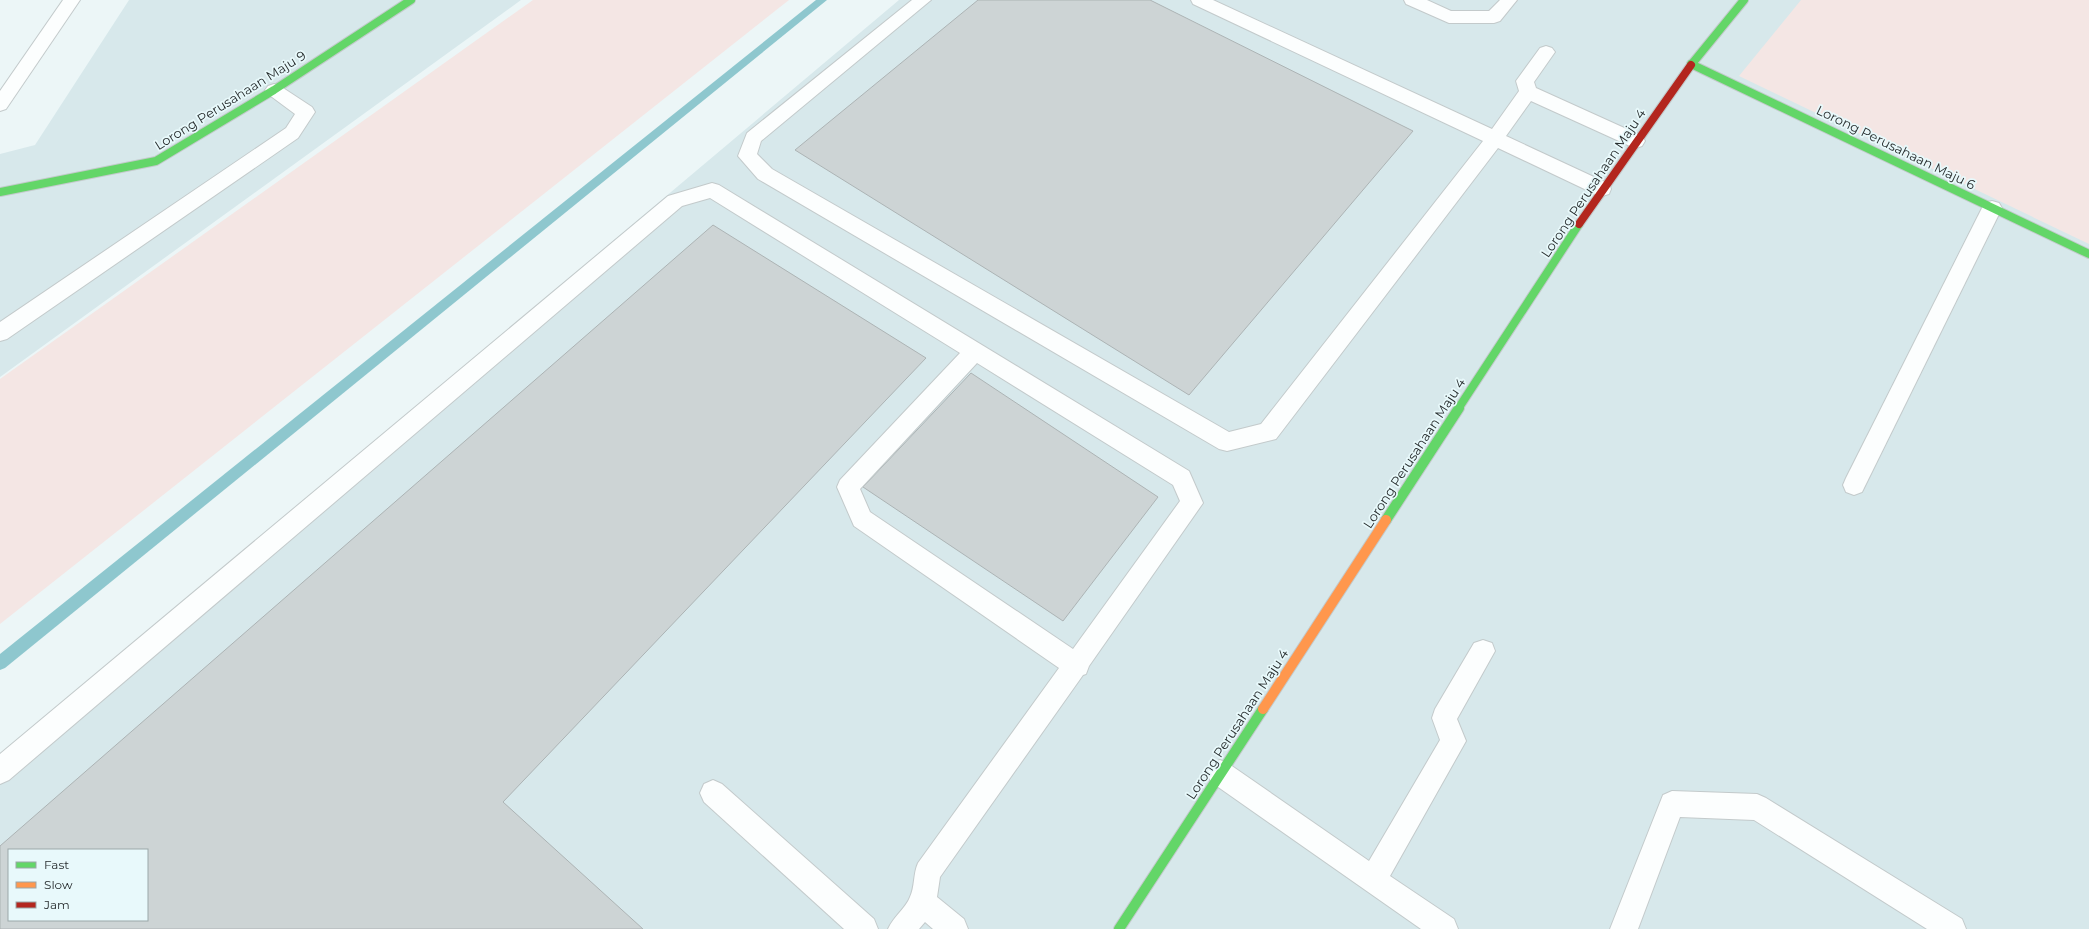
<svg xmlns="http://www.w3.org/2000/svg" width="2089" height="929" viewBox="0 0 2089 929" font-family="Montserrat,sans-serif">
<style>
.built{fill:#d7e8eb;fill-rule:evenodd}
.green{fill:#f4e6e4}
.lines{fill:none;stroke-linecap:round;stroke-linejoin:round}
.stream{fill:#8ec7ce;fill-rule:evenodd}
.building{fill:#cdd4d5;stroke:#acb3b4;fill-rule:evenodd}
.lane-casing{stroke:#c3cacb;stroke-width:2}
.street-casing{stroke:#c3cacb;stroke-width:2}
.fast-far1-casing{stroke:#c3cacb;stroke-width:10}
.fast-casing{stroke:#c3cacb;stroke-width:12}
.slow-casing{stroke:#c3cacb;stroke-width:12}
.jam-casing{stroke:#c3cacb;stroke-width:10}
.lane{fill:#fcfefe;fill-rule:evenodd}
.street{fill:#fcfefe;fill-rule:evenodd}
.fast-far1{stroke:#63d668;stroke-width:8}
.fast{stroke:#63d668;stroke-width:10}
.slow{stroke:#ff974d;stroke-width:10}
.jam{stroke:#b3261e;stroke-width:8}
.labels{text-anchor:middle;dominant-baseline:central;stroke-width:3.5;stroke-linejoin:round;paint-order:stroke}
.street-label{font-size:13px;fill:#272d2e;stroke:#e8f9fb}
</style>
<rect width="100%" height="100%" fill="#ecf6f7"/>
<g class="built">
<polygon points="129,0 521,0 0,377 0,154 35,145"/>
<path d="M899,0h1190v929h-2089v-172zM9,850h138v70h-138z"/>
</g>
<g class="green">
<polygon points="533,0 789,0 0,624 0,379"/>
<polygon points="1801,0 2089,0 2089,244 1739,76"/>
</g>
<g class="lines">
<polygon class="stream" points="816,0 827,0 5,668 0,670 0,654"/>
</g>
<g class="building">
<polygon points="978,0 1150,0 1413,131 1189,395 795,150"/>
<path d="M713,225l213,133 -423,444 140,127h-643v-83zM9,850h138v70h-138z"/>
<polygon points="971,373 1158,497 1063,621 863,487"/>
</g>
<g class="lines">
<defs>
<g id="lane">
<polygon points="912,0 931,0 761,141 757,154 772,169 1229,432 1261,424 1483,141 1193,4 1191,0 1213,0 1492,129 1519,91 1516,81 1540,48 1546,46 1552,48 1555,52 1534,82 1536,88 1642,136 1645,141 1642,146 1636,148 1630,146 1531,101 1506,136 1609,184 1611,189 1609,194 1602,196 1595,194 1498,148 1276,439 1227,451 1219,449 758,179 738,156 747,133"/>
<polygon points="1404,0 1427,0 1451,11 1489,11 1500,0 1517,0 1500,21 1494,23 1449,23 1406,4"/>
<polygon points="274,84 280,86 312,107 315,112 298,138 7,339 0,341 0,322 286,128 295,114 268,94 265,90 268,86"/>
<path d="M712,183l7,2 470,286 14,32 -114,163 -3,8 -3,1 -143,202 -3,20 27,22 4,10h-35l-8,-7 -6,7h-31c6,-13 18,-21 22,-32 5,-10 3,-23 8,-34l141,-195 -205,-142 -17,-39 3,-7 120,-127 -250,-155 -28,8 -673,574 -9,4v-30l668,-558zM977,363l196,122 7,16 -107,148 -203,-137 -10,-23z"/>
<polygon points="1992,201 1999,203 2002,208 1862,492 1854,495 1846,492 1843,485 1846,478 1982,208 1985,203"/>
<polygon points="1483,640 1492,643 1495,651 1457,719 1466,741 1390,876 1454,919 1458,929 1421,929 1211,782 1207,773 1211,764 1220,760 1229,764 1369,861 1440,740 1432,718 1435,709 1474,643"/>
<polygon points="713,780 722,784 874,919 878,929 844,929 704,802 700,793 704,784"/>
<polygon points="1672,791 1757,794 1766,798 1962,919 1966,929 1927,929 1754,820 1680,817 1638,929 1610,929 1663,795"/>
</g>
<polygon id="street" points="63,0 80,0 6,109 0,111 0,91"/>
<g id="fast-far1">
<polyline points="1691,64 2089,254"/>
<polyline points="1691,65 1744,0"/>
<polyline points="0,192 156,161 274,90 411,0"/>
<polyline points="1458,409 1579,224"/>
</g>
<g id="fast">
<polyline points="1386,520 1459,408"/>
<polyline points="1119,929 1263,709"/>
</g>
<polyline id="slow" points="1263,709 1386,520"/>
<polyline id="jam" points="1579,224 1691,65"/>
</defs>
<use href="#lane" class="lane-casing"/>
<use href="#street" class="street-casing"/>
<use href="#fast-far1" class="fast-far1-casing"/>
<use href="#fast" class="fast-casing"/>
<use href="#slow" class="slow-casing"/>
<use href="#jam" class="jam-casing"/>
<use href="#lane" class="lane"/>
<use href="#street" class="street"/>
<use href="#fast-far1" class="fast-far1"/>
<use href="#fast" class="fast"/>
<use href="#slow" class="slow"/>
<use href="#jam" class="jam"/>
</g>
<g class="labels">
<g class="street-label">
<text transform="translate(230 100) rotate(-32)">Lorong Perusahaan Maju 9</text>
<text transform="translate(1896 147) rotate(26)">Lorong Perusahaan Maju 6</text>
<text transform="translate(1593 183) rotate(-56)">Lorong Perusahaan Maju 4</text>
<text transform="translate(1414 453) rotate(-57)">Lorong Perusahaan Maju 4</text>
<text transform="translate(1237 724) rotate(-57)">Lorong Perusahaan Maju 4</text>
</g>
</g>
<rect x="8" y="849" width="140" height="72" fill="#e8f9fb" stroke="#9ba7a9"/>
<rect x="16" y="862" width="20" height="6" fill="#63d668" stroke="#9ba7a9"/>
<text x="44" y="869" font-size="12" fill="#272d2e">Fast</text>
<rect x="16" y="882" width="20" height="6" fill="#ff974d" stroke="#9ba7a9"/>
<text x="44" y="889" font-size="12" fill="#272d2e">Slow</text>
<rect x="16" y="902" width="20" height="6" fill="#b3261e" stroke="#9ba7a9"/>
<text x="44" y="909" font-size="12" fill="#272d2e">Jam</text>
</svg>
